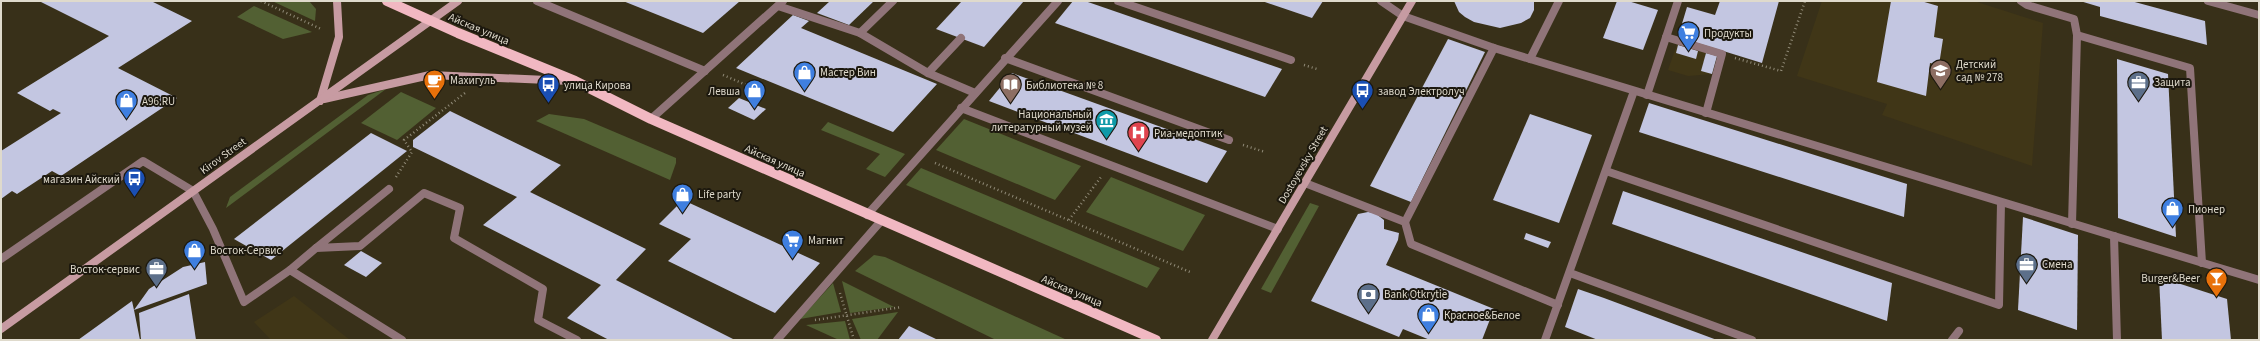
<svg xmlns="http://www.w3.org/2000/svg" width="2260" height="341" viewBox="0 0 2260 341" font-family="'Source Sans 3',sans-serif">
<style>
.built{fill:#403617}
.green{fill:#526033}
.building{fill:#c3c6e1}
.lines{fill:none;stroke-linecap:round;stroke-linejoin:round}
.path{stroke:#918b78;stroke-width:2.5;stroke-dasharray:1 3;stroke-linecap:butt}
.lane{stroke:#907479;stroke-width:8}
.street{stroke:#907479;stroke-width:8}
.secondary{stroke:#c79ba2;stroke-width:8}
.primary{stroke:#f1b8c2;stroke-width:10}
.labels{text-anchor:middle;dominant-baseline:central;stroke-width:4;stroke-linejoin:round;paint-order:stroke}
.street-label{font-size:11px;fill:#dfdacc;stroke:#1c180e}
.poi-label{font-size:11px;fill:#dfdacc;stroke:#1c180e;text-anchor:start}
</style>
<rect width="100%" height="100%" fill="#383019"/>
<g class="built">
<polygon points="1822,1 1974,1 2043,23 2032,166 1882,115 1887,104 1797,76"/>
<polygon points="1677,44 1706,53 1701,71 1712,74 1688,76 1668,70"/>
<polygon points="294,296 350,340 271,340 254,322"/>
</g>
<g class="green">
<polygon points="272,1 309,1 316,9 315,21"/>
<polygon points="254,6 312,32 283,39 237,17"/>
<polygon points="386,89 226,208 230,197 368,95"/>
<polygon points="401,92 436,108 397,140 361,123"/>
<polygon points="549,114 584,119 676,158 676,163 670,180 536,121"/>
<polygon points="964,119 1081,166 1055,200 936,150"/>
<polygon points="828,122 905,154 885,177 866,169 880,154 821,130"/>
<polygon points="921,168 1160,268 1147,288 906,185"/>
<polygon points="1111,177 1205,215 1183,251 1086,212"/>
<polygon points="1310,203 1319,206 1271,293 1261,289"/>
<polygon points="874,255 885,257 1067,340 996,340 855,271"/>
<polygon points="842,281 894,307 850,313"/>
<polygon points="833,283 841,312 800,319"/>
<polygon points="898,312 877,340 861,340 852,319"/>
<polygon points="845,321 850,340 839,340 806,325"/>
</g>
<g class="building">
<polygon points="39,1 151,1 192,21 118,68 177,98 61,176 52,171 17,194 12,191 1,199 1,151 61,113 53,109 50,111 17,93 109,36"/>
<polygon points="623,1 740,1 703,33"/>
<polygon points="830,1 874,1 849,25 817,13"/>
<polygon points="962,1 1024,1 984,47 936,29"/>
<polygon points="1073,1 1085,1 1282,69 1265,97 1055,23"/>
<polygon points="1262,1 1323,1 1312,18"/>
<polygon points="1454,1 1534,1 1534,10 1530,18 1521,23 1500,28 1474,22 1465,17 1459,12"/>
<polygon points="1617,1 1628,1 1658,10 1643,50 1603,38"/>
<polygon points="1720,1 1779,1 1762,63 1678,37 1687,7 1715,15"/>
<polygon points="1891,1 1921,1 1938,6 1934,37 1943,39 1939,65 1930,63 1926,96 1877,82"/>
<polygon points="2080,1 2131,1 2205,21 2207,45 2100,16 2100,7"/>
<polygon points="793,15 809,21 801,28 937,84 893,132 736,68"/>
<polygon points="1448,39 1485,52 1411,202 1370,186"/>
<polygon points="1678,45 1698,51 1696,59 1676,53"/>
<polygon points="1706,53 1717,56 1712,74 1701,71"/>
<polygon points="2117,59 2168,74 2176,237 2118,218"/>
<polygon points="1012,73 1186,136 1227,151 1207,183 989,101"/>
<polygon points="739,98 766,109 754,120 728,108"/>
<polygon points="1649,103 1907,184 1904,217 1639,132"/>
<polygon points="450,111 561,165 530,192 646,249 616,280 735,340 609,340 567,318 601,285 483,225 517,197 413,147 413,140"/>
<polygon points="1530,114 1592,135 1559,223 1493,200"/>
<polygon points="371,133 407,151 271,260 234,239"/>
<polygon points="1623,191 1892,283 1887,321 1612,224"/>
<polygon points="683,200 820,263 775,313 668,261 691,239 659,224"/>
<polygon points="1368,212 1375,213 1384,220 1384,229 1399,233 1398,240 1386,265 1494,309 1482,340 1430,340 1403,329 1399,337 1311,301 1358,214"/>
<polygon points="2023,217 2078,235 2077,330 2018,310"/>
<polygon points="1526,233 1551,242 1548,248 1524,239"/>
<polygon points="361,251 382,263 366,277 344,265"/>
<polygon points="205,262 207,284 134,310 140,340 78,340 132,301 134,310 149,289 183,267"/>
<polygon points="2159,277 2227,299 2231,340 2162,340"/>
<polygon points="1578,289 1604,298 1717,340 1598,340 1565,327"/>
<polygon points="189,294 196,340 141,340 139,313"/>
<polygon points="909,326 938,340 898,340"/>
</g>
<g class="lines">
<g class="path">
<polyline points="261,1 321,29"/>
<polyline points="1735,58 1781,71 1805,1"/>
<polyline points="1304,65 1317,69"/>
<polyline points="723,75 751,87"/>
<polyline points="1243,145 1265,152"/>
<polyline points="935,163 1190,272"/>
<polyline points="396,177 412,152 404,140 465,93"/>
<polyline points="1069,220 1101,177"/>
<polyline points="840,293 854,340"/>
<polyline points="815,320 902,307"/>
</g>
<g class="lane">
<polyline points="537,1 705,71"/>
<polyline points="1118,1 1291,60"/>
<polyline points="1381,1 1403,16 1494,48 2259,280"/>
<polyline points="2021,1 2027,5 2074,19 2077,35"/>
<polyline points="2208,1 2259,15"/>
<polyline points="778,6 860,33 928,73 975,93"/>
<polyline points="860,33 893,1"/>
<polyline points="1666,37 1722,54 1706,113"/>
<polyline points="1005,58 1229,140"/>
<polyline points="1530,59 1559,1"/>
<polyline points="928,73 961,38"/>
<polyline points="1647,95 1678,1"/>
<polyline points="961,108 1278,229"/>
<polyline points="1606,171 1999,305 2001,203"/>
<polyline points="1305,183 1405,222 1411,244 1558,305"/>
<polyline points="389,189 316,248 360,246 424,193 460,208 454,238 543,289 538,320 577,340"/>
<polyline points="867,215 1058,1"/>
<polyline points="1405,222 1494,48"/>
<polyline points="2072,224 2077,35 2190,68 2202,263"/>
<polyline points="2114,236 2117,340"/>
<polyline points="1,259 143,161 193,191 213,229 244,302 290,270 402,340"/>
<polyline points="290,270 316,248"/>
<polyline points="1570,273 1752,340"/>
<polyline points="777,340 881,221"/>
<polyline points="1545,340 1634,91"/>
<polyline points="1952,340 1959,331"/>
</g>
<polyline class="street" points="651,119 783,1"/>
<g class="secondary">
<polyline points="324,99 430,75 570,81"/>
<polyline points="320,101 339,37 337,1"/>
<polyline points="1,329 458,1"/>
<polyline points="1212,340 1412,1"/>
</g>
<polyline class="primary" points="387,1 458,33 575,81 651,119 1156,340"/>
</g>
<defs>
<symbol id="supermarket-pin" viewBox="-11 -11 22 30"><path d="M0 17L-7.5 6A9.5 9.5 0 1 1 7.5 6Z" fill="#3f7fe0" stroke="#1c180e"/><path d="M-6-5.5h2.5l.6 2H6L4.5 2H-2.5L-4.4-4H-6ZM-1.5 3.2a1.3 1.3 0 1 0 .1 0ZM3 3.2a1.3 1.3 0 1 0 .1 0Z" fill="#fff"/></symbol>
<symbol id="school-pin" viewBox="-11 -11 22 30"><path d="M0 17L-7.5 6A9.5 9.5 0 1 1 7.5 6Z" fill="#8d6e63" stroke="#1c180e"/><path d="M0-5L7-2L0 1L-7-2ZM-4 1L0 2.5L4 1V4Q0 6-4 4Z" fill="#fff"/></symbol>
<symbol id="shop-pin" viewBox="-11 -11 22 30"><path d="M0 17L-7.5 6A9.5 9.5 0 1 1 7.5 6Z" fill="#3f7fe0" stroke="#1c180e"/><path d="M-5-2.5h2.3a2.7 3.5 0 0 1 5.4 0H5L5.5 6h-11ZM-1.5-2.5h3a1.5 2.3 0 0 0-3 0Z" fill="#fff"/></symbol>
<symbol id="cafe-pin" viewBox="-11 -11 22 30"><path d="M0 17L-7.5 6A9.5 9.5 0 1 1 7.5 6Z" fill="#e8710a" stroke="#1c180e"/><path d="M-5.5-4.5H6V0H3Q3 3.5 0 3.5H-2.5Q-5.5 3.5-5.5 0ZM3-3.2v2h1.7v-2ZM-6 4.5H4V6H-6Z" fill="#fff"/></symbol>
<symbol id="office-pin" viewBox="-11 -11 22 30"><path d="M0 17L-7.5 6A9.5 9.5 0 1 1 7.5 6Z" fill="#5c6f8a" stroke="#1c180e"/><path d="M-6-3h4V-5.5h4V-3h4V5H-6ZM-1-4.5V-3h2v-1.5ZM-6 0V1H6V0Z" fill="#fff"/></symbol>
<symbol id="bus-pin" viewBox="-11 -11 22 30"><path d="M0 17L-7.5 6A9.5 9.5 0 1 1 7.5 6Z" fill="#1a4fb4" stroke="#1c180e"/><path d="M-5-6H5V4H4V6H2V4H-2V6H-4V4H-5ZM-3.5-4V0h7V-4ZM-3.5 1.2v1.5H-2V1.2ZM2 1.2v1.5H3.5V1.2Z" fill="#fff"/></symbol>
<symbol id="library-pin" viewBox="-11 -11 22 30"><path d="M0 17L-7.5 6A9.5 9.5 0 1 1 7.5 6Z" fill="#8d6e63" stroke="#1c180e"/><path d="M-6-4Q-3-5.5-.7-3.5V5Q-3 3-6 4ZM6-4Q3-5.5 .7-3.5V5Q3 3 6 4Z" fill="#fff"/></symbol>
<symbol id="museum-pin" viewBox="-11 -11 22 30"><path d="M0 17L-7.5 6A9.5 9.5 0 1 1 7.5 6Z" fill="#0f9aa8" stroke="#1c180e"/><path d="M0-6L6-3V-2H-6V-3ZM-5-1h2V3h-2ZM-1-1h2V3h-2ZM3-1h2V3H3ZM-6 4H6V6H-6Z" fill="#fff"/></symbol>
<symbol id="hospital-pin" viewBox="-11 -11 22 30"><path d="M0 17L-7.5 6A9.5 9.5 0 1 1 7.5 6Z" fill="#e0444e" stroke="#1c180e"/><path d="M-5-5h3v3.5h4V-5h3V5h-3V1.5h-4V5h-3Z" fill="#fff"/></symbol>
<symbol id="bar-pin" viewBox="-11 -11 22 30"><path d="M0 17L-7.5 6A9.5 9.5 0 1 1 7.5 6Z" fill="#e8710a" stroke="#1c180e"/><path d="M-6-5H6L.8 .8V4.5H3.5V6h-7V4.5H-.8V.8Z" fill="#fff"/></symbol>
<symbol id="bank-pin" viewBox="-11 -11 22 30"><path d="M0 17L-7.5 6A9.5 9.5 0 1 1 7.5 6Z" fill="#5c6f8a" stroke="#1c180e"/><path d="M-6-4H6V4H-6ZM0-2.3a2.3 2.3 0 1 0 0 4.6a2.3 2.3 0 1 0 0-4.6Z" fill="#fff"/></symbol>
</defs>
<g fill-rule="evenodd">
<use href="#supermarket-pin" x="1676" y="20" width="25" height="34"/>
<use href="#school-pin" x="1928" y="58" width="25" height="34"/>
<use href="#shop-pin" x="792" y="60" width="25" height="34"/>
<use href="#cafe-pin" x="422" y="68" width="25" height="34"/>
<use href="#office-pin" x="2126" y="70" width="25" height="34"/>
<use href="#bus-pin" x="536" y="72" width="25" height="34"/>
<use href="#library-pin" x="998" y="72" width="25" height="34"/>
<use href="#shop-pin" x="742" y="78" width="25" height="34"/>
<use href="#bus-pin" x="1350" y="78" width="25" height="34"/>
<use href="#shop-pin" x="114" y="88" width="25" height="34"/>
<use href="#museum-pin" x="1094" y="108" width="25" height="34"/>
<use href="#hospital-pin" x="1126" y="120" width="25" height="34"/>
<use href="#bus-pin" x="122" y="166" width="25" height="34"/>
<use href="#shop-pin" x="670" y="182" width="25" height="34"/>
<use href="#shop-pin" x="2160" y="196" width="25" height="34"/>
<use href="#supermarket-pin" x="780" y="228" width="25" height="34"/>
<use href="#shop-pin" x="182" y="238" width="25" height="34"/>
<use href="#office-pin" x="2014" y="252" width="25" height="34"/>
<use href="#office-pin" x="144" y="256" width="25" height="34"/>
<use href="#bar-pin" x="2204" y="266" width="25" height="34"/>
<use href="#bank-pin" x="1356" y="282" width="25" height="34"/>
<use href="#shop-pin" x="1416" y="302" width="25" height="34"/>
</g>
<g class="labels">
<g class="street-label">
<text transform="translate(479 29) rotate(23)">Айская улица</text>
<text transform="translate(223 156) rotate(-36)">Kirov Street</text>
<text transform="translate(775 161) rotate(24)">Айская улица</text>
<text transform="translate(1303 165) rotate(-60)">Dostoyevsky Street</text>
<text transform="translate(1072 291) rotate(23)">Айская улица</text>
</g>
<g class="poi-label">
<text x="1704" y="33">Продукты</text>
<text x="1956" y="64">Детский<tspan x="1956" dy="13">сад № 278</tspan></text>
<text x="820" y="72">Мастер Вин</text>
<text x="450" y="80">Махигуль</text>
<text x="2154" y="82">Защита</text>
<text x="564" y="85">улица Кирова</text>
<text x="1026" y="85">Библиотека № 8</text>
<text x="740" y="91" text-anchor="end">Левша</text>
<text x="1378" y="91">завод Электролуч</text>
<text x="142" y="101">А96.RU</text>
<text x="1092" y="114" text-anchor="end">Национальный<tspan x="1092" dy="13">литературный музей</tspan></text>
<text x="1154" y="133">Риа-медоптик</text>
<text x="120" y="179" text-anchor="end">магазин Айский</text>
<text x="698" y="194">Life party</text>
<text x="2188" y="209">Пионер</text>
<text x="808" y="240">Магнит</text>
<text x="210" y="250">Восток-Сервис</text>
<text x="2042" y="264">Смена</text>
<text x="140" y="269" text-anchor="end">Восток-сервис</text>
<text x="2200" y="278" text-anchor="end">Burger&amp;Beer</text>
<text x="1384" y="294">Bank Otkrytie</text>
<text x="1444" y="315">Красное&amp;Белое</text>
</g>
</g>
<rect width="2260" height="341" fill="none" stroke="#dfdacc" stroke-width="4"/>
</svg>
